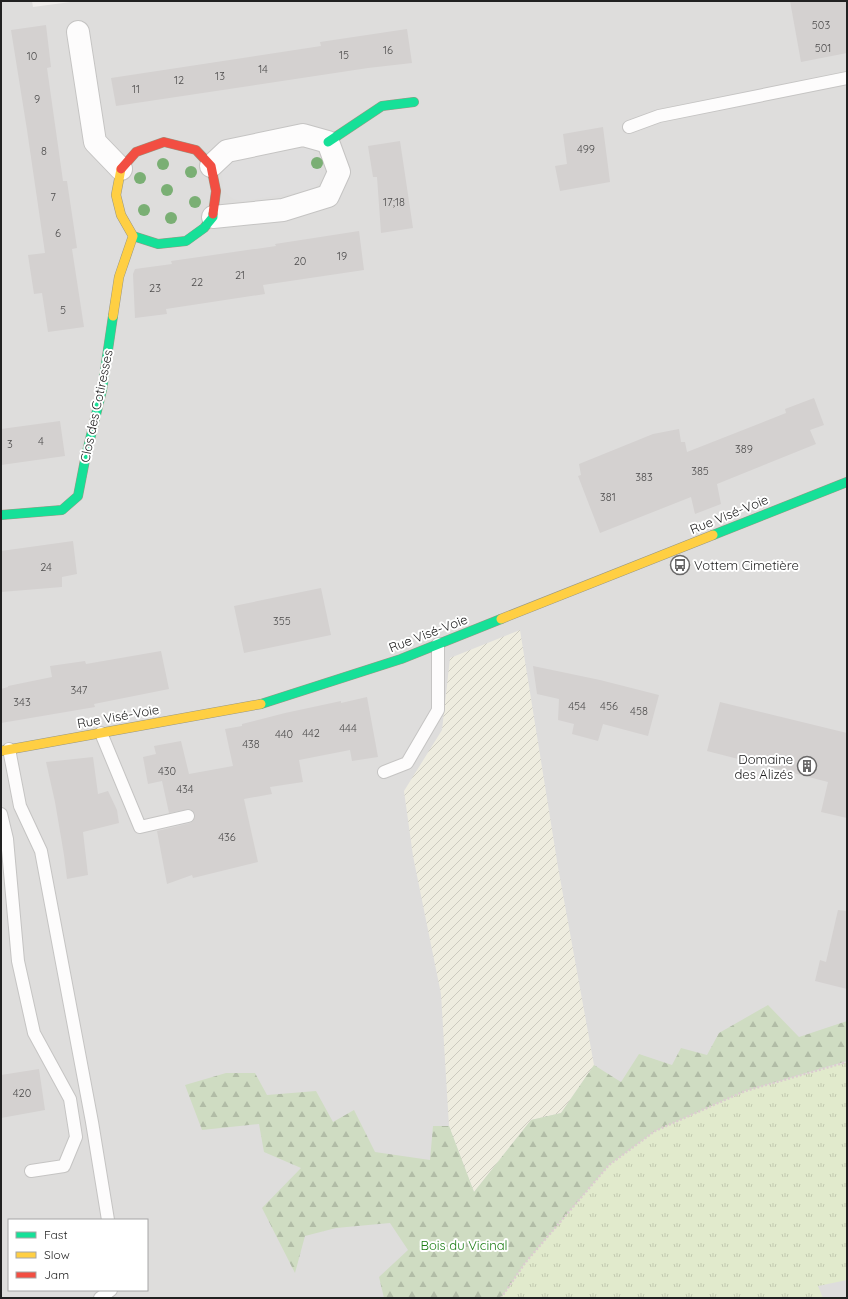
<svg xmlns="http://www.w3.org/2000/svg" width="848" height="1299" viewBox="0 0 848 1299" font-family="Quicksand,sans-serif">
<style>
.residential{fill:#dedddc;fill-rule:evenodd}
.farmland{fill:url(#farmland-furrows)}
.grass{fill:url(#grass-tufts)}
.forest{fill:url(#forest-firs)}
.parking{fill:#dfdede}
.building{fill:#d4d1d0}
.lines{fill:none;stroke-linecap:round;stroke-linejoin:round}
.lane-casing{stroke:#c5c4c3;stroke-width:14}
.street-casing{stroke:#c5c4c3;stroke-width:24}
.fast-casing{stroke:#999782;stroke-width:10}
.slow-casing{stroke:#999782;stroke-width:10}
.jam-casing{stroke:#999782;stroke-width:10}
.path{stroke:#dbcdce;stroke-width:2.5;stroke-dasharray:2 2;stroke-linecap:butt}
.lane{stroke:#fdfcfc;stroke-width:12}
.street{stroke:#fdfcfc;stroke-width:22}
.fast{stroke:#16e098;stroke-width:9}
.slow{stroke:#ffcf43;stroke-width:9}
.jam{stroke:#f24e42;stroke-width:9}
.tree{fill:#7aaf74}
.labels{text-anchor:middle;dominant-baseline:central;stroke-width:4;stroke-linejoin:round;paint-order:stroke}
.number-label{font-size:11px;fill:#4e4d4d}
.street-label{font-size:13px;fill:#212121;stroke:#fff}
.poi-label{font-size:13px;fill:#212121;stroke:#fff;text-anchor:start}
.park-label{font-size:13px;fill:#1a7c12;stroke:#fff}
</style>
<defs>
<pattern id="farmland-furrows" width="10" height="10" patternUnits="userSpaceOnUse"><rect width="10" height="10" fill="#eeecdf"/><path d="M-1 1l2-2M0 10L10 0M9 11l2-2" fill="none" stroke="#cccabf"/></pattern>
<pattern id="grass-tufts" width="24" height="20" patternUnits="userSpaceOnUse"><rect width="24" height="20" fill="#e1eacc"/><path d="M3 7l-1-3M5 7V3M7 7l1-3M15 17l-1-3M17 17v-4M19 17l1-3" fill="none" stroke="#c1c8af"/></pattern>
<pattern id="forest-firs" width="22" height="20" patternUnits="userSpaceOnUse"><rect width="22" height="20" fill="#cfdcc2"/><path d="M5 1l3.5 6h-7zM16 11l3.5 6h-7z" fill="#b1bca6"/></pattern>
</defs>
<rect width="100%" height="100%" fill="#efedeb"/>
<path class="residential" d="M1,1h31l1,6 45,-6h769v1297h-846zM9,1220h138v70h-138z"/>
<polygon class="farmland" points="520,630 558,867 594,1065 561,1113 531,1120 474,1192 449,1126 441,994 413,856 404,791 442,730 450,658"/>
<polygon class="grass" points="847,1062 847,1280 818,1286 823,1298 501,1298 525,1263 609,1165 655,1131 745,1091"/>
<polygon class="forest" points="768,1005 799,1037 847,1021 847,1061 745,1091 655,1131 609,1165 525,1263 501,1298 384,1298 379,1277 408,1250 390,1223 336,1228 305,1236 295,1273 262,1208 301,1168 264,1152 259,1124 202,1130 185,1085 226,1073 255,1073 267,1095 316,1091 333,1122 354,1110 375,1152 430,1160 433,1126 449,1126 474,1192 531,1120 561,1113 594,1065 621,1082 639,1054 672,1065 681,1048 707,1055 719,1033"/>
<polygon class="parking" points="315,146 310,166 321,170 319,182 314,190 243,201 233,199 223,190 222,170 225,165 237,158"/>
<g class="building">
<polygon points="790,1 847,1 847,53 801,62"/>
<polygon points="46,25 51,67 47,68 63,181 67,181 77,248 72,249 84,327 48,332 42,293 34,294 28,255 45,253 27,130 11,30"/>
<polygon points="407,29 412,63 368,68 116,106 111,78 321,46 320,42"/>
<polygon points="603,127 610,182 560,191 555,166 567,164 563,134"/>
<polygon points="400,141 413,228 381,233 377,177 373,177 368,146"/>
<polygon points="359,231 364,270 263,285 265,294 166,309 167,314 135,318 133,274 135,269 172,264 171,261 276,246 275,244"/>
<polygon points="814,398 824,425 810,430 816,444 717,484 721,504 695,514 691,497 600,533 578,476 581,475 579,464 653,434 679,429 681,442 685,442 687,452 786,413 785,409"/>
<polygon points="60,421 65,456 1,465 1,429"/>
<polygon points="73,541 77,574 62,577 62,587 1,592 1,551"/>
<polygon points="321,588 331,635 244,653 234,606"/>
<polygon points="161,651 169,689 94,704 95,707 1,723 1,689 8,687 8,686 52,677 50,666 85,661 86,664"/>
<polygon points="533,666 600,680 659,695 648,736 603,724 598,741 572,734 574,724 558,720 559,699 537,694"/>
<polygon points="367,697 378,757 352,761 350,750 299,760 303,782 270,787 272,794 244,799 258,862 193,878 192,875 167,884 157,831 190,823 193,821 195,815 193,811 190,809 169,813 162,781 148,784 143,757 156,754 154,746 181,741 189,774 233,766 225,729 242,726 242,724 285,713 341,701 341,703"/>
<polygon points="720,702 847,733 847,818 821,812 828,782 707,751"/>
<polygon points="93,757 98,794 108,791 117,810 119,823 83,832 88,875 67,879 64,855 55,802 46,762"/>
<polygon points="838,910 847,911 847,989 815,981 820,960 826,962"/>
<polygon points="39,1069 45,1110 1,1118 1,1075"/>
</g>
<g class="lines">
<defs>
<g id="lane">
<polyline points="629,127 659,116 847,78"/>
<polyline points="101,733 140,827 188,816"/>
<polyline points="9,749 20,806 41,851 92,1122 108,1220"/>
<polyline points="384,772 407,763 438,710 438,644"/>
<polyline points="1,814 7,839 18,961 34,1033 70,1099 76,1137 64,1166 31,1171"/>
<polyline points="100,1298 111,1290"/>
</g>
<g id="street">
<polyline points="78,32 95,142 121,169"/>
<polyline points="211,166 227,151 303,135 328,142 339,172 328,196 283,210 213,217"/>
</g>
<g id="fast">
<polyline points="328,142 382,106 414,102"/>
<polyline points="133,236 158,244 186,241 204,228 213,217 213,214"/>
<polyline points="1,515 62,510 78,496 85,460 102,390 113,316"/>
<polyline points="713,535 847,482"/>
<polyline points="261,704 401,659 501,619"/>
</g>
<g id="slow">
<polyline points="113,316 119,277 133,236 121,215 116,195 121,169"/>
<polyline points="501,619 713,535"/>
<polyline points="1,751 261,704"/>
</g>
<polyline id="jam" points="121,169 136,152 164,142 196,150 211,166 216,191 213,214"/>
</defs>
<use href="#lane" class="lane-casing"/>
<use href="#street" class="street-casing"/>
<use href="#fast" class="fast-casing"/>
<use href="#slow" class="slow-casing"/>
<use href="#jam" class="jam-casing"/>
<polyline class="path" points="501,1298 525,1263 609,1165 655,1131 745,1091 847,1062"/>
<use href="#lane" class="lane"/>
<use href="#street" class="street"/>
<use href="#fast" class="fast"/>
<use href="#slow" class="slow"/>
<use href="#jam" class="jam"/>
</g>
<g class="tree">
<circle cx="317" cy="163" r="6"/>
<circle cx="163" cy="164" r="6"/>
<circle cx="191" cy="172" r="6"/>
<circle cx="140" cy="178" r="6"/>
<circle cx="167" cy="190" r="6"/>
<circle cx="195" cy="202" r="6"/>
<circle cx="144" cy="210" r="6"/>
<circle cx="171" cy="218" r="6"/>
</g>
<defs>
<symbol id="bus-ring" viewBox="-11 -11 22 22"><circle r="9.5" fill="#fff" stroke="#696868" stroke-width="1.5"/><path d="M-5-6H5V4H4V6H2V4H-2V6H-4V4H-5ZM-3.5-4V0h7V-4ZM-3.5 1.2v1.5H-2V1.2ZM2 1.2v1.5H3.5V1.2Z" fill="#696868"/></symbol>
<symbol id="building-ring" viewBox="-11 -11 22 22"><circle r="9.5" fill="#fff" stroke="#696868" stroke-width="1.5"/><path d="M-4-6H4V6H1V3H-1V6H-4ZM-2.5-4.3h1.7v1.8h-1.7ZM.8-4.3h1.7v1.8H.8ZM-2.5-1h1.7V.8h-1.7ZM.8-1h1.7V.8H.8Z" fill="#696868"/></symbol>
</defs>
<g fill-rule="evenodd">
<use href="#bus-ring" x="669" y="554" width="22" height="22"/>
<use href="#building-ring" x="796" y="755" width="22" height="22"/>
</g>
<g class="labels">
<g class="number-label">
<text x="821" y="25">503</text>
<text x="823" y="48">501</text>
<text x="388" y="50">16</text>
<text x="344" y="55">15</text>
<text x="32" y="56">10</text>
<text x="263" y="69">14</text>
<text x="220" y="76">13</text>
<text x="179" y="80">12</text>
<text x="136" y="89">11</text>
<text x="37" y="99">9</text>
<text x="586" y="149">499</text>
<text x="44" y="151">8</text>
<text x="53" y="197">7</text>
<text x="394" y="202">17;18</text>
<text x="58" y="233">6</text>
<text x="342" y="256">19</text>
<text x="300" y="261">20</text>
<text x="240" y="275">21</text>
<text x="197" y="282">22</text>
<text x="155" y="288">23</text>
<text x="63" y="310">5</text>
<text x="41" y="441">4</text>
<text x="10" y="444">3</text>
<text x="744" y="449">389</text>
<text x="700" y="471">385</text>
<text x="644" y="477">383</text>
<text x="608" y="497">381</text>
<text x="46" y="567">24</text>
<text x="282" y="621">355</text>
<text x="79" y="690">347</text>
<text x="22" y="702">343</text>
<text x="577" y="706">454</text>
<text x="609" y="706">456</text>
<text x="639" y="711">458</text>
<text x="348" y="728">444</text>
<text x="311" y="733">442</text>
<text x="284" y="734">440</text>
<text x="251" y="744">438</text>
<text x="167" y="771">430</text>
<text x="185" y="789">434</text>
<text x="227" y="837">436</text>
<text x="22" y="1093">420</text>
</g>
<g class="street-label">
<text transform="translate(96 406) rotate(-78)">Clos des Cotiresses</text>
<text transform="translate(729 514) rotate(-22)">Rue Visé-Voie</text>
<text transform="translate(428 633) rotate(-21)">Rue Visé-Voie</text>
<text transform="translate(118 716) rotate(-10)">Rue Visé-Voie</text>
</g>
<g class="poi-label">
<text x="694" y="565">Vottem Cimetière</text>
<text x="793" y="759" text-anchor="end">Domaine<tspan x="793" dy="15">des Alizés</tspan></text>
</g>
<g class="park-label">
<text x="464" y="1245">Bois du Vicinal</text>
</g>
</g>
<rect width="848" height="1299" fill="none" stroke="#212121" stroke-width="4"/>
<rect x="8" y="1219" width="140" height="72" fill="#ffffff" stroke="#a6a6a6"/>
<rect x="16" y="1232" width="20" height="6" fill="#16e098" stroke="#a6a6a6"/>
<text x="44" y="1239" font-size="12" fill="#212121">Fast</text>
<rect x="16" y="1252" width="20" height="6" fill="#ffcf43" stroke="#a6a6a6"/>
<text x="44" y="1259" font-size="12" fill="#212121">Slow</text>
<rect x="16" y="1272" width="20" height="6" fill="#f24e42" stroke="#a6a6a6"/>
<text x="44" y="1279" font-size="12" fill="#212121">Jam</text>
</svg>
